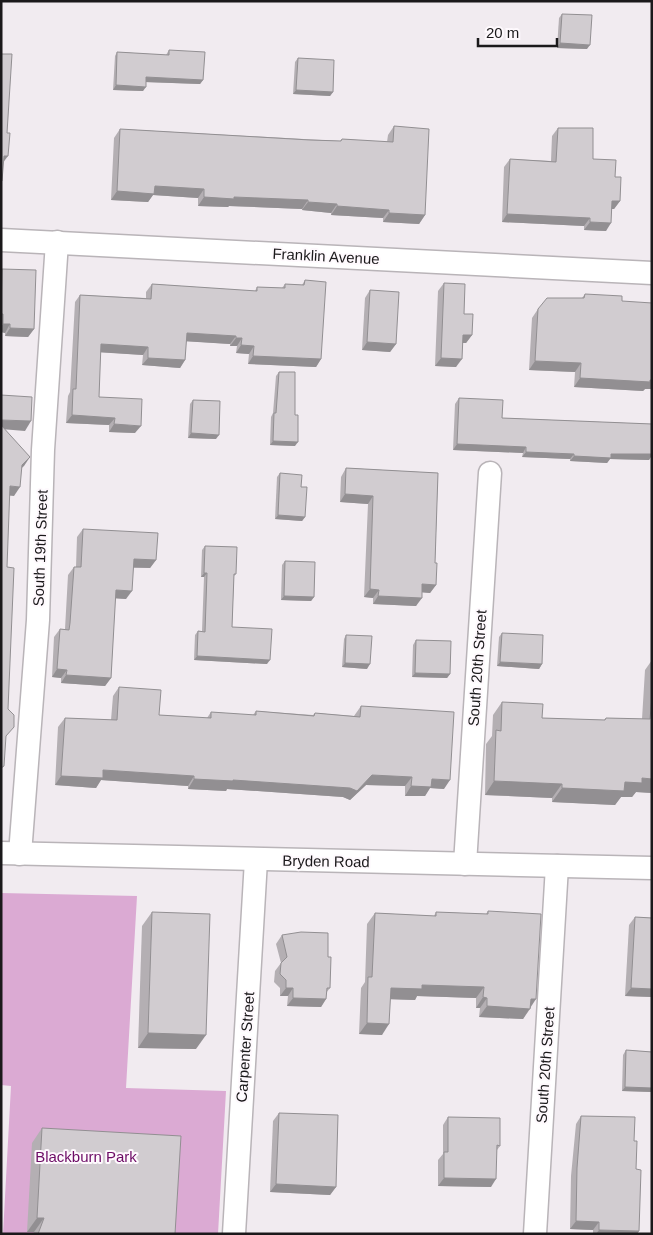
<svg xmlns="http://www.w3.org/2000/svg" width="653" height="1235" viewBox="0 0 653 1235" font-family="Helvetica,sans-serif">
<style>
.green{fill:#dbaad3}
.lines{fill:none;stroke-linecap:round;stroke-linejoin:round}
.street-casing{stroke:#b9b4b8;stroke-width:25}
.street{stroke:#fff;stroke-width:22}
.wall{fill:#b4afb3}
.shaded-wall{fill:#928f92}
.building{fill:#d1ccd0;stroke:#928f92}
.labels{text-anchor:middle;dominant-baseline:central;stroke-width:4;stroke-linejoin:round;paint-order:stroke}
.street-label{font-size:15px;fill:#1b191b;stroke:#fef9fd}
.park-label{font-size:15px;fill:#6c0b65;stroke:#fef9fd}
</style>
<rect width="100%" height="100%" fill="#f1ebf0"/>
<polygon class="green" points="1,893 137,896 126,1088 226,1091 218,1234 3,1234 11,1086 1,1085"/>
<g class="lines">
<defs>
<g id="street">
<polyline points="1,240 652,273"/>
<polyline points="1,853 652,868"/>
<polyline points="20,854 38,620 43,450 57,242"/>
<polyline points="465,864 490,473"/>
<polyline points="234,1234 256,860"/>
<polyline points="535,1234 557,866"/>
</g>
</defs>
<use href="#street" class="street-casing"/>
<use href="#street" class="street"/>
</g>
<g class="wall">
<polygon points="562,14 587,49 557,48 559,18"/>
<polygon points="169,50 203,80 200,84 146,82 143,91 113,90 115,56 117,52 166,55"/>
<polygon points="298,58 333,92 330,96 293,94 295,62"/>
<polygon points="394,126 425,215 419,224 383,222 383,218 331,215 331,213 302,210 302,209 229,206 228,207 198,206 198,198 153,195 148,202 111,200 114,138 120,129 340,141 342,139 387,142 388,135"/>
<polygon points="558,128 593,159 615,177 620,201 614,209 612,209 606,231 584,230 584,226 502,222 504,167 510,159 551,161 552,136"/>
<polygon points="2,269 34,329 28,337 5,336 5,333 1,332 1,270"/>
<polygon points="305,280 321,359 316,367 248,364 249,354 236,353 237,346 230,346 230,344 186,341 185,360 180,368 142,365 143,355 100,352 99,397 135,433 109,432 109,425 66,423 68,396 70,392 75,302 80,295 146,298 146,292 152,284 255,291 257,287 282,288 285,284 302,285"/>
<polygon points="444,283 464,314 472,335 466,343 463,343 456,367 435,366 438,291"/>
<polygon points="370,290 396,344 390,352 362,350 365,298"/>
<polygon points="585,294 622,301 645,389 643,391 574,387 575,372 529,370 532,318 538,309 582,298"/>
<polygon points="279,372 295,415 295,446 270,445 271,417 273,413 276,376"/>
<polygon points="459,398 502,418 652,424 652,455 649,460 610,459 607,463 570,461 570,459 522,457 523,453 453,450 455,404"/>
<polygon points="193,400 216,439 188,438 190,404"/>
<polygon points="346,468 438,473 435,563 436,585 430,593 422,592 416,606 373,604 373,598 364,597 368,504 340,502 341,477"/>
<polygon points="280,473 301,487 305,517 302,521 275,519 277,477"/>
<polygon points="83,529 156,560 150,568 133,568 126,599 115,598 111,678 105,686 61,683 61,678 52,677 54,637 60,629 65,629 68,575 74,567 76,567 77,537"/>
<polygon points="205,546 236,574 234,576 232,627 267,664 194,660 195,635 198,631 202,631 204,577 201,577 202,550"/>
<polygon points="285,561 314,597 311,601 281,600 282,565"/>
<polygon points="502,633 542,664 539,669 497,666 499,637"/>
<polygon points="346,635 367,669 342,667 344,639"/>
<polygon points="416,640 450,674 447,678 412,677 413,645"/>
<polygon points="652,660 652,793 636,792 632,797 621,797 615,805 552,802 552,798 485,795 486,744 492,736 493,715 502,702 542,718 604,720 606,718 642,719 645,670"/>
<polygon points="119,687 159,715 207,718 211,712 253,715 256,711 313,715 315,713 354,716 361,706 444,789 430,788 425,796 405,796 405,786 366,785 350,800 343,797 227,789 226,791 188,789 188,786 101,780 96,788 55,785 58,727 65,718 111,720 113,696"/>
<polygon points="488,911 531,1007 530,1009 523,1019 479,1017 480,1008 476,1008 476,998 417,996 415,1000 390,999 382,1035 359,1034 361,988 365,982 367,924 375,913 434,916 436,912 486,914"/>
<polygon points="152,912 196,1049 138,1048 142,926"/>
<polygon points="635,917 652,918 652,997 625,996 629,925"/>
<polygon points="282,935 328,957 330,988 326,993 326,999 321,1007 287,1006 288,996 280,996 280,988 274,982 275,971 281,963 276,944"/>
<polygon points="626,1050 652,1052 652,1092 622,1091 623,1055"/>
<polygon points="279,1113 336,1187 330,1195 270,1192 273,1121"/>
<polygon points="581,1116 634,1141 636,1169 639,1231 637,1234 593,1234 593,1230 570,1229 571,1176 576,1124"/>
<polygon points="448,1117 500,1146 497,1150 491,1187 438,1186 438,1160 443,1154 443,1125"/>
<polygon points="42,1128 175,1234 33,1234 34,1232 27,1232 32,1143"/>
</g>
<g class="shaded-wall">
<polygon points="560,43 590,45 587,49 557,48"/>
<polygon points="146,77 203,80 200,84 144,82"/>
<polygon points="116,85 146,87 143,91 113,90"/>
<polygon points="296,90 333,92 330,96 293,94"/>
<polygon points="4,156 8,156 2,164"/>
<polygon points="155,186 204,189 198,198 153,195 148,202 111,200 117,191"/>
<polygon points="204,197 234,197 308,200 302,209 229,206 228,207 198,206"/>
<polygon points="612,201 620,201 614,209 607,209"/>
<polygon points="308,202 337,204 331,213 302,210"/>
<polygon points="337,206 389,210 383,218 331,215"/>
<polygon points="389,213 425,215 419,224 383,222"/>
<polygon points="507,214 590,218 584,226 502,222"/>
<polygon points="590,222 611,223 606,231 584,230"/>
<polygon points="3,324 10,324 5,333 1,332 1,326"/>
<polygon points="10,328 34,329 28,337 5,336"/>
<polygon points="187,333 236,336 230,344 181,341"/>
<polygon points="463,335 472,335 466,343 457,343"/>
<polygon points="236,338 242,338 237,346 230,346"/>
<polygon points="367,342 396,344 390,352 362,350"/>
<polygon points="101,344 148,347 143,355 95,352"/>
<polygon points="241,345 254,346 249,354 236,353"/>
<polygon points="253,356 321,359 316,367 248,364"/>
<polygon points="148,358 185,360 180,368 142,365"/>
<polygon points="441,358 462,359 456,367 435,366"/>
<polygon points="535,361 581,363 575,372 529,370"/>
<polygon points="580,378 652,380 652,389 645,389 643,391 574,387"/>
<polygon points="72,415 115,418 109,425 66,423"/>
<polygon points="1,420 31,421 25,431 1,429"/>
<polygon points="114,424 141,426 135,433 109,432"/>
<polygon points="191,433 219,435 216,439 188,438"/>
<polygon points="273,441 298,442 295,446 270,445"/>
<polygon points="457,444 526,447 523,453 453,450"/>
<polygon points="526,452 574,454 570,459 522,457"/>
<polygon points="611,454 652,454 652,455 649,460 610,459 607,463 570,461 574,456"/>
<polygon points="30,457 24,466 15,474 22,465"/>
<polygon points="10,486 20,487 14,496 3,495"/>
<polygon points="345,494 373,496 368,504 340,502"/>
<polygon points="278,515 305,517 302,521 275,519"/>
<polygon points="134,559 156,560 150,568 128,567"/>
<polygon points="204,573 207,573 204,577 201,577"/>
<polygon points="422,584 436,585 430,593 417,592"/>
<polygon points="370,589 379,590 373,598 364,597"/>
<polygon points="116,590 132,591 126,599 110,598"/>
<polygon points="284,596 314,597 311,601 281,600"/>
<polygon points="378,596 422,598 416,606 373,604"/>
<polygon points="197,656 270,660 267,664 194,660"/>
<polygon points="500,662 542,664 539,669 497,666"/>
<polygon points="345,663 370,664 367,669 342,667"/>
<polygon points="57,669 67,670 61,678 52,677"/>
<polygon points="415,673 450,674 447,678 412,677"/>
<polygon points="66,675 111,678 105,686 61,683"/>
<polygon points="103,770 194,776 188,786 101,780 96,788 55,785 61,776"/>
<polygon points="372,775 412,777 405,786 366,785 350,800 343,797 227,789 226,791 188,789 194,779 233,780"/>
<polygon points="642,778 652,779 652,793 636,792 632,797 621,797 615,805 552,802 562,788 625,782"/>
<polygon points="432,779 450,780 444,789 430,788 425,796 405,796 411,786"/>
<polygon points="494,781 562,784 552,798 485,795"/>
<polygon points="422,985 484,987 476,998 417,996 415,1000 383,999 391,988"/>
<polygon points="286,988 293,988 288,996 280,996"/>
<polygon points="631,988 652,989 652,997 625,996"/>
<polygon points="483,997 487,998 480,1008 476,1008"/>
<polygon points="293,998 326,999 321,1007 287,1006"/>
<polygon points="531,999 536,999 523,1019 479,1017 487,1006"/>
<polygon points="367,1023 389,1024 382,1035 359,1034"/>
<polygon points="148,1033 206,1035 196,1049 138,1048"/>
<polygon points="625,1087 652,1088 652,1092 622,1091"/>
<polygon points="444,1178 496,1179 491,1187 438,1186"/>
<polygon points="276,1184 336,1187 330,1195 270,1192"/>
<polygon points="37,1218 44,1218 34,1232 27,1232"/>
<polygon points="576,1221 599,1222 593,1230 570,1229"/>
<polygon points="599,1230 639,1231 637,1234 596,1234"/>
</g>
<g class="building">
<polygon points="562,14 592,15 590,45 560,43"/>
<polygon points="169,50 205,52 203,80 146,77 146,87 116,85 117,52 169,55"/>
<polygon points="1,54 12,54 7,133 10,133 8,156 4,156 2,181 1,180"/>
<polygon points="298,58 334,60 333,92 296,90"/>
<polygon points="394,126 429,129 425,215 389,213 389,210 337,206 337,204 308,202 308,200 234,197 234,199 204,197 204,189 155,186 154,194 117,191 120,129 310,140 341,141 342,139 393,142"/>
<polygon points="558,128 593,128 593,159 616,160 615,177 621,177 620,201 612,201 611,223 590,222 590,218 507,214 510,159 556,162"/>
<polygon points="2,269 36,270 34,329 10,328 10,324 3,324 3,314 1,314"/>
<polygon points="305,280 326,282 321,359 253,356 254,346 241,345 242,338 236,338 236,336 187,333 185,360 148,358 148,347 101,344 99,397 142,399 141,426 114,424 115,418 72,415 73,389 76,389 80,295 151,299 152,284 257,291 257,287 285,288 285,284 304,285"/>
<polygon points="444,283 465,284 464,314 473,314 472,335 463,335 462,359 441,358"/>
<polygon points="370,290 399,292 396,344 367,342"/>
<polygon points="585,294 622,296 622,301 652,303 652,380 650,380 650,382 580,378 581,363 535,361 538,309 547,298 584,298"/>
<polygon points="279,372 295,372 295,415 298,415 298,442 273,441 274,413 276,413"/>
<polygon points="1,395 32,397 31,421 1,420"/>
<polygon points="459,398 503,400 502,418 652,424 652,454 611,454 611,458 574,456 574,454 526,452 526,447 457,444"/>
<polygon points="193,400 220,401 219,435 191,433"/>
<polygon points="1,425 30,457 22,465 20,487 10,486 7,567 14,568 8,709 14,715 14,727 6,736 4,766 1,768"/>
<polygon points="346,468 438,473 435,563 437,563 436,585 422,584 422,598 378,596 379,590 370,589 373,496 345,494"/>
<polygon points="280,473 302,475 301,487 307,487 305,517 278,515"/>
<polygon points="83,529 158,533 156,560 134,559 132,591 116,590 111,678 66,675 67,670 57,669 60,629 69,630 70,623 74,567 81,567"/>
<polygon points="205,546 237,547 236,574 234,574 232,627 272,629 270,660 197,656 198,631 205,632 207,573 204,573"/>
<polygon points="285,561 315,562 314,597 284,596"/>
<polygon points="502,633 543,635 542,664 500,662"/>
<polygon points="346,635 372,636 370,664 345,663"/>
<polygon points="416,640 451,641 450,674 415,673"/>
<polygon points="119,687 161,690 159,715 211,718 211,712 256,715 256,711 314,716 315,713 360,717 361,706 454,712 450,780 432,779 431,787 411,786 412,777 372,775 357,791 350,788 233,780 233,781 194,779 194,776 103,770 103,778 61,776 65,718 117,720"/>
<polygon points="652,697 652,779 642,778 642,783 625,782 624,791 562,788 562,784 494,781 496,730 501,731 502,702 543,704 542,718 605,720 606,718 650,719"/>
<polygon points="488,911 541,914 536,999 531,999 530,1009 487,1006 487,998 483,997 484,987 422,985 422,989 391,988 389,1024 367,1023 368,977 372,977 375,913 436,916 436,912 488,914"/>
<polygon points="152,912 210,914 206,1035 148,1033"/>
<polygon points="635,917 652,918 652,989 631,988"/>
<polygon points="301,932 328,933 328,957 331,957 330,988 327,988 326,999 293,998 293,988 286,988 286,980 280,974 281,963 287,957 282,935"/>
<polygon points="626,1050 652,1052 652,1088 625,1087"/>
<polygon points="279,1113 338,1115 336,1187 276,1184"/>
<polygon points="581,1116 635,1117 634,1141 637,1141 636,1169 641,1170 639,1231 599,1230 599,1222 576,1221 577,1168"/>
<polygon points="448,1117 500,1118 500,1146 497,1145 496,1179 444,1178 444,1152 448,1152"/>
<polygon points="42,1128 181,1136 175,1234 38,1234 44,1218 37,1218"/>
</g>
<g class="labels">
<g class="street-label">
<text transform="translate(326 256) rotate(3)">Franklin Avenue</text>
<text transform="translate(40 548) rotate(-88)">South 19th Street</text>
<text transform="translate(477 668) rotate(-86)">South 20th Street</text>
<text transform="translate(326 861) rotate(1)">Bryden Road</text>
<text transform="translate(245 1047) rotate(-86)">Carpenter Street</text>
<text transform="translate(545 1065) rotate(-86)">South 20th Street</text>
</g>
<g class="park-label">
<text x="86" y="1156">Blackburn Park</text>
</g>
</g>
<rect width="653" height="1235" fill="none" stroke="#1b191b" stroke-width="5"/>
<path d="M478 38v8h79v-8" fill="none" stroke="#1b191b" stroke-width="2.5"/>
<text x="486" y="38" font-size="15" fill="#1b191b" stroke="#fef9fd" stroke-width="4" paint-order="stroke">20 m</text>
</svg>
